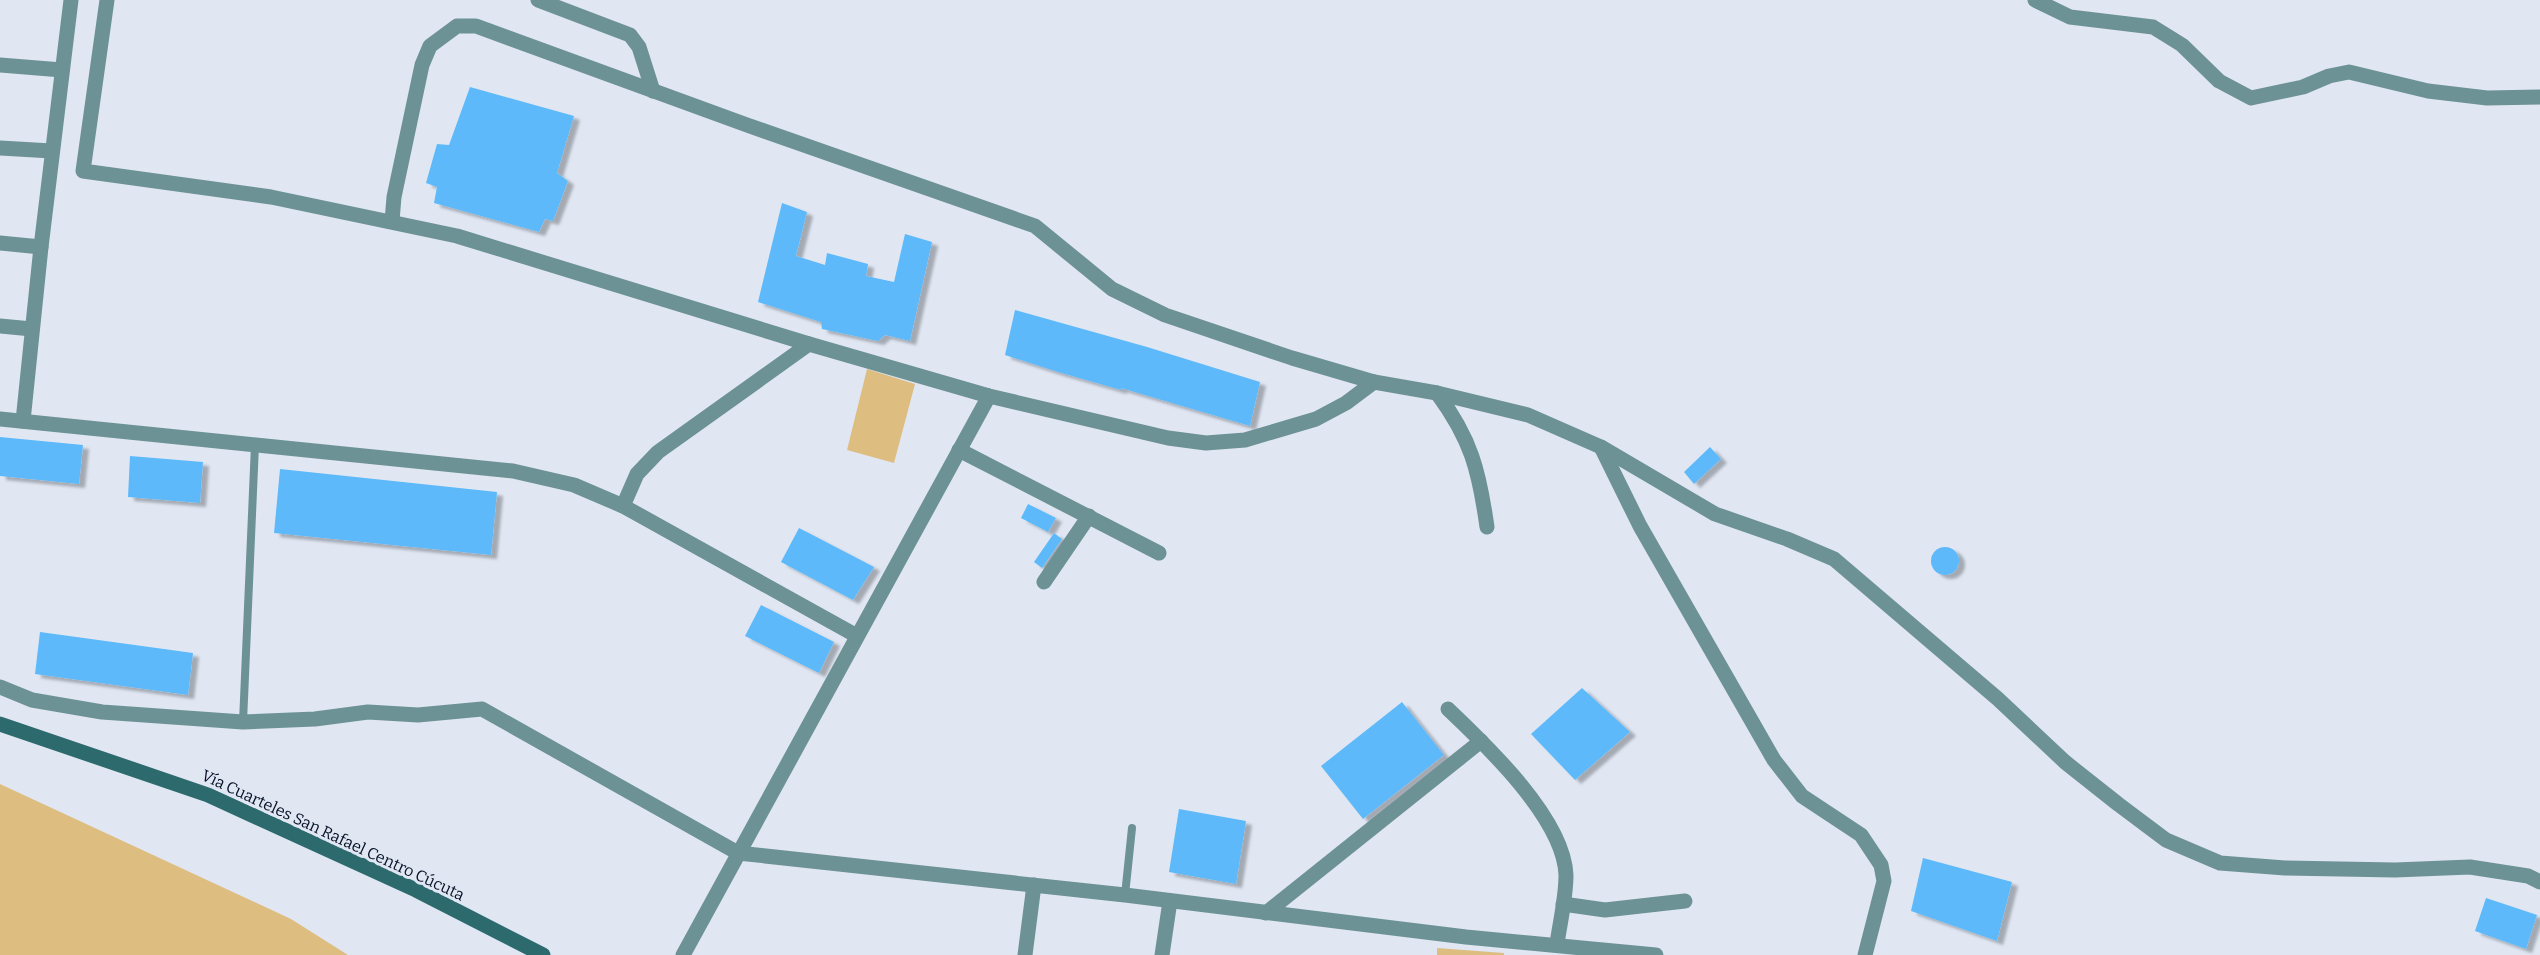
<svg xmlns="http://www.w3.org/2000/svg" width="2540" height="955" viewBox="0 0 2540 955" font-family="Bitter,serif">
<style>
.green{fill:#debd81}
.building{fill:#5db9f9;filter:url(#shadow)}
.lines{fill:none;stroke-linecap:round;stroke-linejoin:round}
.lane{stroke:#6d9295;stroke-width:8}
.street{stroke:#6d9295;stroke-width:15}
.secondary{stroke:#2d6a6e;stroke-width:15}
.labels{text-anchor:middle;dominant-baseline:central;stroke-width:6;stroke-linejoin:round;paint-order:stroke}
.street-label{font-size:16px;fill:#061126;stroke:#e0e7f3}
</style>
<defs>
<filter id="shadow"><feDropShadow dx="6" dy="4" stdDeviation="1.5" flood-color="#0004"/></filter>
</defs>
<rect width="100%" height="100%" fill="#e0e7f3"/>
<g class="green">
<polygon points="867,369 915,384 894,463 847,450"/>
<polygon points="0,784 291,919 348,955 0,955"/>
<polygon points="1437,948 1504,953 1504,955 1437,955"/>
</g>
<g class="building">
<polygon points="470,87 574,116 557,173 568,181 553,221 545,219 539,232 434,203 437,187 426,183 437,144 449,145"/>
<polygon points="782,203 807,212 796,256 825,265 827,253 868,264 866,276 894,282 905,234 932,242 910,341 885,335 878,341 822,329 821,322 758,302"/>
<polygon points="1015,310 1147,347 1260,382 1250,426 1121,388 1121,390 1058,372 1005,355"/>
<polygon points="0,437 83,445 79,484 0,476"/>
<polygon points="1710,447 1721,459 1694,484 1684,472"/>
<polygon points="130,456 203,462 200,503 128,497"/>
<polygon points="280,469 497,492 491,555 274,533"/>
<polygon points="1028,504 1056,518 1048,532 1021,518"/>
<polygon points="799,528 874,567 853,600 781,562"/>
<polygon points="1054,533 1062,539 1042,568 1034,562"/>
<circle cx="1945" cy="561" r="14"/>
<polygon points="761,605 834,642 819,673 745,636"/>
<polygon points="40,632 193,653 188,695 35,674"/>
<polygon points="1582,688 1630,732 1575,780 1531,734"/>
<polygon points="1402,702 1444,755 1363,819 1321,766"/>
<polygon points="1179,809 1246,821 1236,884 1169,872"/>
<polygon points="1923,858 2012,882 1997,941 1911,911"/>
<polygon points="2486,898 2537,915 2526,949 2475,931"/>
</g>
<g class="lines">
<g class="lane">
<polyline points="243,722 255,445"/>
<polyline points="1125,895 1132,828"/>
</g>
<g class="street">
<polyline points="107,0 83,171 271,197 457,236 809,344 989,396 1168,438 1206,443 1245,440 1316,419 1346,403 1374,382"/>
<polyline points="538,0 630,35 639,47 653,91"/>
<polyline points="2035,0 2070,17 2153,27 2182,45 2219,81 2251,98 2303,87 2329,76 2349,72 2428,91 2487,98 2540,97"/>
<polyline points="0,65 62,70"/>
<polyline points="0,148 52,151"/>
<polyline points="392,221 394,197 422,65 430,46 457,26 476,26 747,125 1035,226 1112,289 1165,315 1292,358 1374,382 1437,393 1528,415 1601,447 1715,514 1787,539 1834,559 1998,699 2065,762 2118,804 2166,840 2220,863 2285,868 2395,870 2470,867 2528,876 2540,882"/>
<polyline points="0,243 41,247"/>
<polyline points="0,326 32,329"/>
<path d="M1437,393c34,46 42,77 50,134"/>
<polyline points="0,419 513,471 574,485 623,506 857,636"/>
<polyline points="23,421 41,247 71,0"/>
<polyline points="1601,447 1640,526 1774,760 1802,796 1861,835 1881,865 1884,881 1865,955"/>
<polyline points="959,450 1159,553"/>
<polyline points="623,506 637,474 658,452 809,344"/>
<polyline points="1044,582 1089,516"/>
<polyline points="0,687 32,700 102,712 243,722 315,719 368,712 418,715 482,709 738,853 1125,895 1466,937 1656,955"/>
<path d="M1448,709c39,37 116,110 118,166 0,23 -6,47 -9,69"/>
<polyline points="1563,904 1605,910 1685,901"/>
<polyline points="1266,913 1481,741"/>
<polyline points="683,955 989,396"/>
<polyline points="1025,955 1034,885"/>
<polyline points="1162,955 1170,901"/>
</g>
<polyline class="secondary" points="0,724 208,795 416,890 543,955"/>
</g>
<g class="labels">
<g class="street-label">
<text transform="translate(333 835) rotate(25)">Vía Cuarteles San Rafael Centro Cúcuta</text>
</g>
</g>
</svg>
